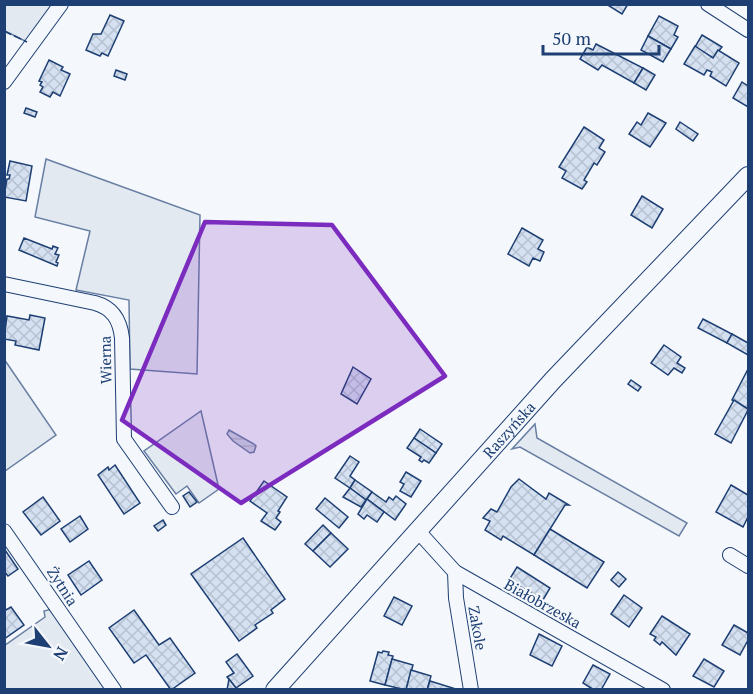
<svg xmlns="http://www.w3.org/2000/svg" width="753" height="694" viewBox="0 0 753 694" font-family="'PT Serif',serif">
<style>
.grass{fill:#e3e9f0;stroke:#687fa3;stroke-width:1.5}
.water{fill:url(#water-rules);stroke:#687fa3;stroke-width:1.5}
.building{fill:url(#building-cross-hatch);stroke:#1d3f73;stroke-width:1.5}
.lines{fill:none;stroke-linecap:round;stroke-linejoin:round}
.minor-casing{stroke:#1d3f73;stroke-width:16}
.tertiary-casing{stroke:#1d3f73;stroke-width:20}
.minor{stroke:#f4f7fb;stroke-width:14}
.tertiary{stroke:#f4f7fb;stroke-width:18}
.fence{stroke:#1d3f73;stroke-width:1.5;stroke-dasharray:8 3;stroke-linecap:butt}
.marked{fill:#7b2cbf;fill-opacity:0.2;stroke:#7b2cbf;stroke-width:4.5;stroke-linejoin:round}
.labels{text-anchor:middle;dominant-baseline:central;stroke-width:4.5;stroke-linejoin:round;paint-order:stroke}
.street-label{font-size:15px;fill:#1d3f73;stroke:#f4f7fb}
</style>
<defs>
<pattern id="water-rules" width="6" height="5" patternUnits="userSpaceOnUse" patternTransform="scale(1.5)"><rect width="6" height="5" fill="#cfd7e4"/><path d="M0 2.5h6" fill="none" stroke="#b1bac7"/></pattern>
<pattern id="building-cross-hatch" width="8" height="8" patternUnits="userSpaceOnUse" patternTransform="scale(1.5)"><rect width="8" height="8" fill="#d5e0f0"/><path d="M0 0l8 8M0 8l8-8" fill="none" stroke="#b6c1d1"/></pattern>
</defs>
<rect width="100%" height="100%" fill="#f4f7fb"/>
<g class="grass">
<polygon points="4,5 54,5 27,42 5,31"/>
<polygon points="46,159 200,215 197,374 130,369 129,300 76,290 90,231 35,217"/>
<polygon points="4,359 56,435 5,471 4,471"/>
<polygon points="201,411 219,489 199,503 187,486 176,494 144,451"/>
<polygon points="535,424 537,438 687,523 679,536 520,447 512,449"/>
<polygon points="52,609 107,689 5,689 4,646 45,617 44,611"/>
</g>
<polygon class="water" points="229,430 254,444 256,446 254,452 250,453 233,441 227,434"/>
<g class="building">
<polygon points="606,4 628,4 622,14"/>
<polygon points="110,15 124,21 108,56 102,53 100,56 86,50 93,34 101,34"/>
<polygon points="659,16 678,26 674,35 678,37 671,49 648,36"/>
<polygon points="702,35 722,47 713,58 695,47"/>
<polygon points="648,36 671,49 663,62 641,50"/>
<polygon points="596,44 643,68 634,83 602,65 598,70 580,59 587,47 593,50"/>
<polygon points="695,46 713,58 718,50 739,63 726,86 710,76 712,72 707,70 704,75 684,64"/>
<polygon points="49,60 63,67 61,70 70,74 60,96 53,92 50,97 40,92 43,87 40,85 42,82 39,81"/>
<polygon points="643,68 655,75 646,90 634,83"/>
<polygon points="116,70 127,74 125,80 114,76"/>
<polygon points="742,82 748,86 748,107 733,98"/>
<polygon points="26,108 37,112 35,117 24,113"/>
<polygon points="648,113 666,123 650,147 629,134 637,122 641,125"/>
<polygon points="680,122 698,134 693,141 676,129"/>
<polygon points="584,127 604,140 599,148 605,152 597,165 594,163 584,180 587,182 582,189 562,178 566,171 559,167"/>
<polygon points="10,161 32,166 26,201 4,197 7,179 9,179 10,175 7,175"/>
<polygon points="642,196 663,209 652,228 631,215"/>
<polygon points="522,228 543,240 538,249 544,252 540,261 533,258 529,266 508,254"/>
<polygon points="24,238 52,249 53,246 58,248 55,254 59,255 56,262 58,263 57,266 19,250"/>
<polygon points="30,315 45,318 39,350 15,345 16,341 4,339 7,316 29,320"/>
<polygon points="703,319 732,334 727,343 698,328"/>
<polygon points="732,334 748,343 748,355 727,343"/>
<polygon points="664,345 681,357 677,363 685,368 682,373 674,368 668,375 651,363"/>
<polygon points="353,367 371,379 357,404 341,394"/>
<polygon points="748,369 748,409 732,400"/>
<polygon points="631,380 641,387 638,391 628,384"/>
<polygon points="734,400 748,409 748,410 731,443 715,434"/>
<polygon points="420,429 442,444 436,453 414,438"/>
<polygon points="414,438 436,453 429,463 424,460 422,462 419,460 421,457 407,448"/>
<polygon points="350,456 359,462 350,476 355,480 350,488 335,478"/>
<polygon points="115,465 140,503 124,514 98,475 108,467 109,470"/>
<polygon points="406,472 421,481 411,497 400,491 404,484 400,482"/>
<polygon points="519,479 546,499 549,493 569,505 565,505 534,555 503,536 501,540 485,530 490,521 483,518 491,509 497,512 511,487"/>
<polygon points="355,480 372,492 366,500 350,488"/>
<polygon points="264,481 287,497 278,511 280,512 276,518 281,522 275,530 261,521 267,513 250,501"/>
<polygon points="731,485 748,495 748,517 743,527 716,512"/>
<polygon points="350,488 366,500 361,507 343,497"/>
<polygon points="189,492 197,502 190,507 183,496"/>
<polygon points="372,492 386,502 389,497 393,500 396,496 406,504 395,520 367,499"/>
<polygon points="43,497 60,521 41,535 23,512"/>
<polygon points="325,498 348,517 339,528 316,509"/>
<polygon points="367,499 384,512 377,522 367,515 364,519 358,514"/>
<polygon points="80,516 88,529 70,542 61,529"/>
<polygon points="163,520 166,525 158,531 154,526"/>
<polygon points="323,525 331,533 313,551 305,544"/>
<polygon points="550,529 604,562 587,588 534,555"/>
<polygon points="331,533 348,549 330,567 313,551"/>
<polygon points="243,538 285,599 271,610 273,613 255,625 257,628 239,641 191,574"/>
<polygon points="5,550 18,569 8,576 4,571"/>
<polygon points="89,561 102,580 81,595 68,575"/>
<polygon points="517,567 550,588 543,600 509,580"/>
<polygon points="618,572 626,579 619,587 611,580"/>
<polygon points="624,595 642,608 629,627 611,614"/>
<polygon points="394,597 412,606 402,625 384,616"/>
<polygon points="11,607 24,625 4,639 4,611"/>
<polygon points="134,610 159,645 170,638 195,673 171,690 146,655 134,663 109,628"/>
<polygon points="662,616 690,634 676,655 662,642 660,645 654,640 656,637 650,634"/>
<polygon points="734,625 748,633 748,640 740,655 722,645"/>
<polygon points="539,634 562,646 552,666 530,655"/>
<polygon points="383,651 389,652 388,655 393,656 385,685 370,681 378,652 382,653"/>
<polygon points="237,654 253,676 236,688 227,677 234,673 226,662"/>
<polygon points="392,659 413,665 406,690 385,685"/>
<polygon points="704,659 724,671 714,687 693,676"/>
<polygon points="593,665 610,674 601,690 594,690 583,683"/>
<polygon points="411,670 431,676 427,690 406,690"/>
<polygon points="229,679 236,688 238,690 227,690"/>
<polygon points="430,681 456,689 456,690 427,690"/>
</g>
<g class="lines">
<defs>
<g id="minor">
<polyline points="708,4 748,30"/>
<polyline points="4,82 61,4"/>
<path d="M4,284l91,19c18,5 25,17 27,35l2,101 48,68"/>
<polyline points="417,530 455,572 663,690"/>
<polyline points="4,531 114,690"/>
<polyline points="730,555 748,566"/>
<polyline points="455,572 456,598 471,690"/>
</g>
<g id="tertiary">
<path id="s1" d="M275,690l278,-310 195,-204"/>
</g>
</defs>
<use href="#minor" class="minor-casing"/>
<use href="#tertiary" class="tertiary-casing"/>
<use href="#minor" class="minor"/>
<use href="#tertiary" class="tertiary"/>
<polyline class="fence" points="4,31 27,42"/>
</g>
<path class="marked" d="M205,222l127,3 113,151 -204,127 -119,-83z"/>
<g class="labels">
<g class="street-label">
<text transform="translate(105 360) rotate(-91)">Wierna</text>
<text stroke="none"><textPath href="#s1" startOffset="350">Raszyńska</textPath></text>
<text transform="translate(63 586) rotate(57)">Żytnia</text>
<text transform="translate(543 603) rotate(29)">Białobrzeska</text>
<text transform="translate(478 628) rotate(80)">Zakole</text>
</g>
</g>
<rect width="753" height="694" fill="none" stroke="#1d3f73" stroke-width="12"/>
<g transform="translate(48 646) rotate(121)" stroke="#f4f7fb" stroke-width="4.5" paint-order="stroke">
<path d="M0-4.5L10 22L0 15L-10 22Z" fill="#1d3f73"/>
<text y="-9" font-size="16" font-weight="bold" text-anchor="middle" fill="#1d3f73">N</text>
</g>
<path d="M543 45v9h116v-9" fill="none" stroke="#1d3f73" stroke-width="3"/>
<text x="552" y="45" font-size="18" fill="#1d3f73" stroke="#f4f7fb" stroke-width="4.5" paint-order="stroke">50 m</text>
</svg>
